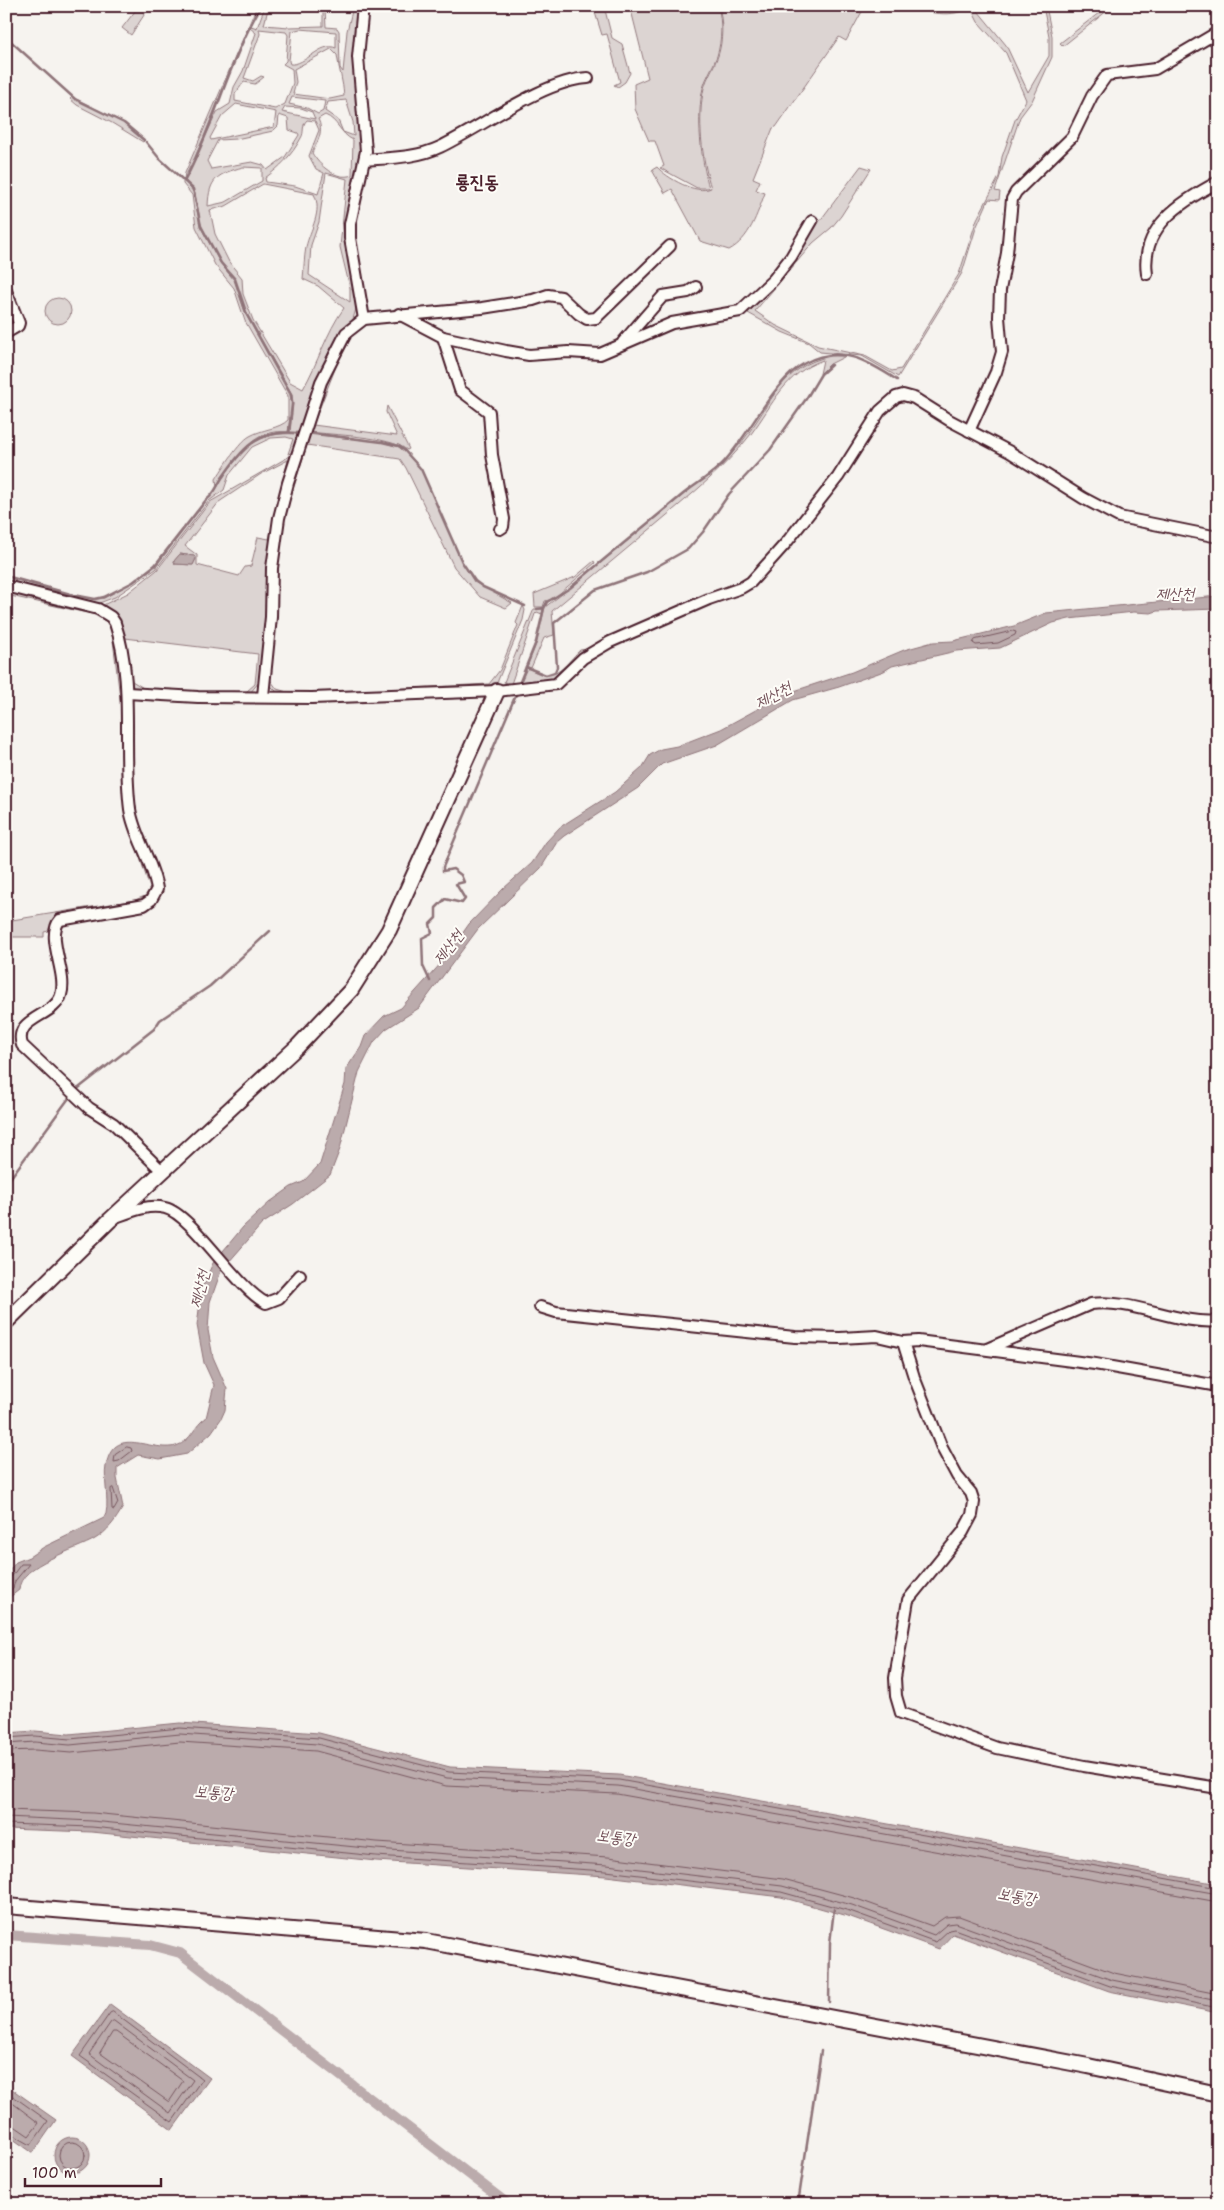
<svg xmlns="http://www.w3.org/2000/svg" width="1224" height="2210" viewBox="0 0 1224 2210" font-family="'Shantell Sans','Poor Story',sans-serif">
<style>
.green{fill:#dcd4d2;stroke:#937a7e;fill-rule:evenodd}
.water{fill:#bbabac;stroke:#8e7378}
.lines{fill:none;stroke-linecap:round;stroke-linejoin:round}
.shore{stroke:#77575f;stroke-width:1}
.stream{stroke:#8e7378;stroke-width:2.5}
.canal{stroke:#bbabac;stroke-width:10}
.street-casing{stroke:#4a1f2b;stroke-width:14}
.secondary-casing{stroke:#4a1f2b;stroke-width:18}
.street{stroke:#fdfcf7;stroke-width:10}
.secondary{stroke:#fdfcf7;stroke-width:14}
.labels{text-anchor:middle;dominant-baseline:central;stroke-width:4;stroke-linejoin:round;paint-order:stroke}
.water-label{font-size:16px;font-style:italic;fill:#725058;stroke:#fdfcf7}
.quarter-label{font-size:18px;font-weight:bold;fill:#4a1f2b;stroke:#fdfcf7}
</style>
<rect width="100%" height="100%" fill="#f6f3ef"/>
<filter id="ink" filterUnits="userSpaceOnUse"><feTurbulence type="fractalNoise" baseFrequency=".02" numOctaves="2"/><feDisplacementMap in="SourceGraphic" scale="10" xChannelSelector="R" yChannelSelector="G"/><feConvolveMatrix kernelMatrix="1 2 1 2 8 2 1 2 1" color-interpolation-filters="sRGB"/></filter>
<g filter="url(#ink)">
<g class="green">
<polygon points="139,6 150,6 131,35 122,28"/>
<path d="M257,6h3c-31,54 -46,117 -76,173l1,-6z"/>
<path d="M262,6h95l-4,58 10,79 -17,95 10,54v17l-3,10 -24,32 -35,101 -6,2 5,-15 -7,-2 -15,1 -19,9 -23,28 -5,15 -15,11 -53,68 -41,28 -21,8 -88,-22v-6l68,19 21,3 9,-1 29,-16 23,-16 50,-65c9,-7 11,-13 16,-22 21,-30 35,-48 75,-45l-7,-2 3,-28 -1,-10 -45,-79 -12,-36 -14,-16 -20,-38 -6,-32 -10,-13 32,-68 13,-8 4,-17 9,-16 13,-38 -6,-5 1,-2 6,2 7,-19zM268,9l55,1v16l-34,1 -25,-2zM325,9l27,2 -5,20 -4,41 -3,-4 -1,-37 -2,-3 -11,-1zM259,29l27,3 2,3 -2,26 -3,3 9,5 1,14 -8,21 -10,5 -40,-8v-7l9,-12 11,2 9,-7 -3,-1 -8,5 -9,-3 16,-44zM300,29l36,3v16c-15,-7 -31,18 -46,16l-1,-3 3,-30zM331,49l6,6c2,15 6,26 7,41l-14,3 -37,-5 3,-12 -2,-13zM292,97l33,4 -2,10 -5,3 -11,-6 -18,-4zM346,100l7,22 1,14 -11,-4 -5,-12 -13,-9 3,-9zM236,104l40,8 -2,15 -63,13 -1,-2 12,-22zM285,107l16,1 11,4 3,7 -33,-7zM279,115l9,3 1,12 9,3 1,2 -14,22 -18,13 -4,-5 -11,-3 -41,7 -4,-8 11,-21 18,-1 37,-8 5,-5zM325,115c13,5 15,19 28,25l-1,35c-16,6 -33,-10 -40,-22 6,-12 12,-22 6,-34zM307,120l8,1 4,9 -10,26 7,13 8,4 -6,21 -23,-8 -29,-4 -1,-4c15,-11 27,-23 36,-40 4,-6 0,-12 6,-18zM243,167l19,1v13l-36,21 -18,4c1,-28 10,-32 35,-39zM326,173l21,6 -7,68 10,41v14l-41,-27 2,-30 8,-23zM263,184l51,10c9,18 -4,35 -8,53 -2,11 -2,22 -3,32l15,7 26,22c-18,25 -26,55 -41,81l-13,-7 -37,-62 -10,-26 -1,-16 -13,-16 -14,-28 -5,-24 16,-4z"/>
<polygon points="593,6 604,6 612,38 622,44 630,73 625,82 618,87 614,85 620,82 607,34 602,35"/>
<path d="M630,6h88c4,16 4,34 -1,50 -4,11 -11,21 -14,32 -7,29 -2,72 6,100h-12l-37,-20 4,-2 -9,-25h-6l-14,-32 -1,-25 14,-6z"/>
<path d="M719,6h146l-19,35 -7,-4 -63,90 -3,1 -20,50 7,3 -4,9 9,3c-8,21 -15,46 -36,57l-29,-9 -28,-52 -7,4 -13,-23 5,-3c10,11 39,28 54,21 -9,-28 -14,-70 -7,-100 3,-11 10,-21 14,-32 5,-16 5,-33 1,-50z"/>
<path d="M908,6h60c-11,14 -45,6 -60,0z"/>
<polygon points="970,6 974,6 1006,45 1028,92 1049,56 1049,36 1043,6 1046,6 1052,36 1052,57 1032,101 1020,117 995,191 1000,192 999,200 989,199 976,228 962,273 898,377 862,356 820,352 809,343 782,332 748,313 775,281 861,166 871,169 841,216 831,228 813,243 755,311 775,325 818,346 865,356 892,371 901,369 959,274 977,219 999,177 1002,157 1015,120 1026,100 1006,53 978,22"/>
<polygon points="1108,6 1113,6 1063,46 1060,43"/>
<polygon points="72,97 124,123 144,141 143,142 112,123 77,105 70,99"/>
<path d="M183,179l11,14 6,33 20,37 14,17 12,35 44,80 2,9 -4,28c-28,-3 -40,12 -55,32 -6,8 -13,14 -16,23l-1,-8c7,-11 23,-37 34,-43 12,-7 29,-7 38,-16v-24l-43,-75 -11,-33 -19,-23 -19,-38 -4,-32 -9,-11z"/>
<circle cx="58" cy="311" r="13"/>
<path d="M351,338l-14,26 -24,61 84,11 -11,-24 1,-6 22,43 -2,1c-18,-14 -74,-15 -98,-18l16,-48z"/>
<path d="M831,356h15l-16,8 -10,10 3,-14c-39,14 -49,43 -72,74 -26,34 -59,60 -91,87 -36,30 -72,60 -108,90l2,24 -10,3 -13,30 -4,-1 10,-25 8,-35 25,-19c37,-31 75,-61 112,-92 25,-21 41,-30 62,-57 28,-36 37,-73 87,-83z"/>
<path d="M879,403l3,1 -48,74 -85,103 -8,6 -27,8 -87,35 -43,23 -21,21 -12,9 -32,3 8,-18c6,2 12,7 19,7 13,2 25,-17 34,-25l7,-1 149,-67 7,1 20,-19 56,-69z"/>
<polygon points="307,434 382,442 399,447 404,451 421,469 462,562 474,582 512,603 506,608 480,597 454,567 406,468 400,459 307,445 283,522 278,557 275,627 269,678 277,689 294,694 489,684 500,670 518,625 516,623 523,606 525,610 523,620 496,685 474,688 315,696 278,693 267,682 274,571 281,519"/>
<path d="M290,456h3l-14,48 -10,53 -3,74 -7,51 -9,11 -12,3c-20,-1 -86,2 -101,-6 -27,-15 1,-67 -38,-83l29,-14 29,-23 53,-68zM288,460l-19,79 -11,-2 -7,29 -6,1 -6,9 -42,-11v-10l-12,-9 34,-44 42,-28zM180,554l14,2 2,3 -3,6 -18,-1 -1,-3zM125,638l133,16 -3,30 -8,7 -12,3 -90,-5 -13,-8z"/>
<polygon points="594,561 595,563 553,599 545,601 543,607 535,607 534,594 575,577"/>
<polygon points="6,589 89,608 113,624 124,693 127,799 154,883 149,901 78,915 53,930 44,932 44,937 6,937 6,921 135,900 145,896 150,888 124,810 121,706 112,632 107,622 96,615 6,595"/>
<polygon points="534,609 543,609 542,614 537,612 535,614 511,684 504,682"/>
</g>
<g class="water">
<polygon points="180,554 194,556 196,558 193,565 175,564 174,561"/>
<path d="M1218,596v13l-61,2 -6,2 -17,-1 -65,7 -16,4 -53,25 -44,3 -64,15 -8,5 -45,16 -46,13 -76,45 -55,19 -24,24 -74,48 -7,6 -16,26 -63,61 -59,79 -33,21 -12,13 -15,30 -19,77 -10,26 -37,29 -31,20 -41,47 -11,31 -2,28 5,27 14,32 -2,21 -4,9 -10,14 -24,21 -27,5 -22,-4 -21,13v10l6,29c-7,13 -16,25 -28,32 -18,11 -76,25 -76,51l-13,10v-25l10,-13 13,-5 15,-10 60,-29c7,-10 -1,-38 2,-52 8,-43 44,-13 70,-20 16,-5 18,-21 30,-28l8,-33 -10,-22 -7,-38 5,-38 11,-24 30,-36 27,-25 21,-15 12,-5 17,-18 25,-80 1,-15 15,-22 4,-11 19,-20 17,-8 6,-7 37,-41 25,-36 34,-35 29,-26 14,-21 14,-15 55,-35 27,-24 8,-13 11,-6 16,-3 44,-17 64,-35 67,-22 52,-22 29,-8 20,-1 61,-15 32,-13z"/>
<polygon points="180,1723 319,1733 450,1767 619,1775 1218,1884 1218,2013 1109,1991 953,1934 939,1949 848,1916 781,1897 606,1876 376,1861 92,1832 6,1829 6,1733 35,1731 69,1734"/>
<polygon points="110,2004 210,2078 172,2130 72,2056"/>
<polygon points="6,2085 56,2120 33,2153 6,2134"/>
<circle cx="72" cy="2155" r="18"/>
</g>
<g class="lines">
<g class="shore">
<polygon points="1013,631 1016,632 1015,635 998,643 976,645 973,643 975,640"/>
<polygon points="127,1447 131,1448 132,1451 119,1461 114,1462 115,1455"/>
<polygon points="113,1488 118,1503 114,1510 112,1509 111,1489"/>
<polyline points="6,1577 12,1576 21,1564 29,1564 15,1581 13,1588 6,1594"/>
<polyline points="6,1738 35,1736 70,1739 180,1728 319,1738 449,1772 619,1780 1218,1888"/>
<polyline points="6,1744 35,1742 70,1745 180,1734 317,1744 447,1778 618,1786 1218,1894"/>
<polyline points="6,1751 35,1750 71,1753 180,1742 316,1751 446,1786 617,1794 1218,1902"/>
<polyline points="6,1810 93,1813 377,1842 608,1857 783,1879 854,1898 932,1926 945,1917 959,1916 1114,1973 1218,1994"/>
<polyline points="6,1817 92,1821 376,1849 607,1865 782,1886 852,1905 934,1935 947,1924 955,1923 1112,1980 1218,2001"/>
<polyline points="6,1824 92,1827 376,1856 606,1871 781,1892 850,1911 936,1942 949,1930 954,1929 1110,1986 1218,2008"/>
<polygon points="113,2012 202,2079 172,2122 80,2056 110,2013"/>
<polygon points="114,2021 193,2080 170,2113 89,2054 111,2022"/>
<polygon points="113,2032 116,2032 183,2081 169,2102 100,2053"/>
<polyline points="6,2091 48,2121 31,2145 6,2131"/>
<polyline points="6,2098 39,2123 29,2136 13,2125 6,2124"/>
<circle cx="72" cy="2155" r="13"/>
</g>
<g class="stream">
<polyline points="6,37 75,99 124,123 144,140"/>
<polyline points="146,142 159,158 193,189 201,226 221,263 235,279 247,315 291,394 292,404 289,432"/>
<path d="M185,180c30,-56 44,-119 76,-174"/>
<polyline points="310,433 382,442 399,446 404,450 421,469 462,562 475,581 483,587 525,606"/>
<path d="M6,576l68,19 21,4 9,-2 29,-15 22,-17 51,-65c9,-6 10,-13 16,-22 21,-30 35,-49 75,-45"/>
<path d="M544,608l3,-6 23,-14c37,-32 75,-62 112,-93 12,-10 27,-18 39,-30 28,-28 52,-85 84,-102 35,-19 63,-2 92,17"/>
<polyline points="526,667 546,675 555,672 557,667 554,623 595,590 647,572 688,549 703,532 729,494 770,450 806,399 821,374 831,365"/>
<polyline points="519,684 536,642 544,608 537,609"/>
<polyline points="430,981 423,966 422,938 432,933 430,924 436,918 436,908 445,899 462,903 465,899 456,884 464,882 461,875 453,869 443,871 443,867 517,692"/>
<polyline points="75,1091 154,1029 160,1020 210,986 270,931"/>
<polyline points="6,1184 69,1098"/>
<polyline points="829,2002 830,1943 834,1909"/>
<polyline points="798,2204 821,2051"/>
</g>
<polyline class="canal" points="6,1935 150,1945 180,1953 508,2204"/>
<defs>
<g id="street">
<polyline points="363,6 358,57 366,151 350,224 350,238 364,319"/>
<path d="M365,160c24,-2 52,-2 75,-13 40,-19 104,-67 148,-69"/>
<path d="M1147,274c-7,-47 35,-73 71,-92"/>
<polyline points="6,291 19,323 18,326 6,333"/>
<polyline points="399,314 443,337 506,351 529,355 568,352 600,354 672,323 740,311 773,280 791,257 812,221"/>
<polyline points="443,337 460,390 489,412 492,455 504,519 503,527 500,529"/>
<polyline points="623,342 663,296 688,292 696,287"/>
<polyline points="969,431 996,372 1002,352 999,317 1000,290 1007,253 1012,199 1016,192 1072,137 1092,96 1107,75 1155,69 1218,32"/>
<path d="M6,586l92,23 13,8 4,6c20,60 7,125 15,186 4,28 23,52 27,80l-6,11 -7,5 -84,15c-15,17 8,53 1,75 -6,22 -48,22 -39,50l67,63 25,16 49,48"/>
<polyline points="127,693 198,697 312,698 497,691 556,684 583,658 610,642 709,599 741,588 751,582 786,543 838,477 880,411 896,397 903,395 914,398 949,420 1010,452 1083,498 1119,517 1218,537"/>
<polyline points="263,696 271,617 272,568 279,518 288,483 321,382 346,333 364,319 482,308 533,300 548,295 561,297 579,314 587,319 596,318 670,246"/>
<path d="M116,1217c16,-6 32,-13 49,-9 27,6 71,80 101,95l13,-5 21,-23"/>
<polyline points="540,1307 556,1312 795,1337 840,1338 877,1336 903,1342 918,1341 1095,1364 1218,1386"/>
<polyline points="903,1342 914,1377 942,1448 957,1476 971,1493 974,1502 972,1515 963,1532 908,1600 895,1678 896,1696 901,1713 997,1748 1084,1766 1218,1788"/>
<path d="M987,1349l104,-45c40,-6 85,21 127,17"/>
</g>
<g id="secondary">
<polyline points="6,1322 110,1220 298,1046 351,990 389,930 497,691"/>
<polyline points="6,1906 426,1941 1088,2066 1218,2094"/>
</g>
</defs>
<use href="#street" class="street-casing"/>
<use href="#secondary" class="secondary-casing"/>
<use href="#street" class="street"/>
<use href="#secondary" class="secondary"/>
</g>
</g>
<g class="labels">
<g class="water-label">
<text x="1175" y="593">제산천</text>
<text transform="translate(773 695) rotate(-28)">제산천</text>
<text transform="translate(448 947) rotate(-53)">제산천</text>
<text transform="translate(199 1289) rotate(-76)">제산천</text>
<text transform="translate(214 1792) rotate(4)">보통강</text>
<text transform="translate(616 1837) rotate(7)">보통강</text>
<text transform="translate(1017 1896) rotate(10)">보통강</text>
</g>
<g class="quarter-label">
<text x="477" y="182">룡진동</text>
</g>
</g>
<rect width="1224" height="2210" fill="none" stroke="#fdfcf7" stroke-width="25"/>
<rect x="12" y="12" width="1199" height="2185" fill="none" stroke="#4a1f2b" stroke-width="2" filter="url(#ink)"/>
<path d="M25 2178v8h136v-8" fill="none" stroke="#4a1f2b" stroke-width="2.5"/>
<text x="32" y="2178" font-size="15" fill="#4a1f2b" stroke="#fdfcf7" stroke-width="4" paint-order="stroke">100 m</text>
</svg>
